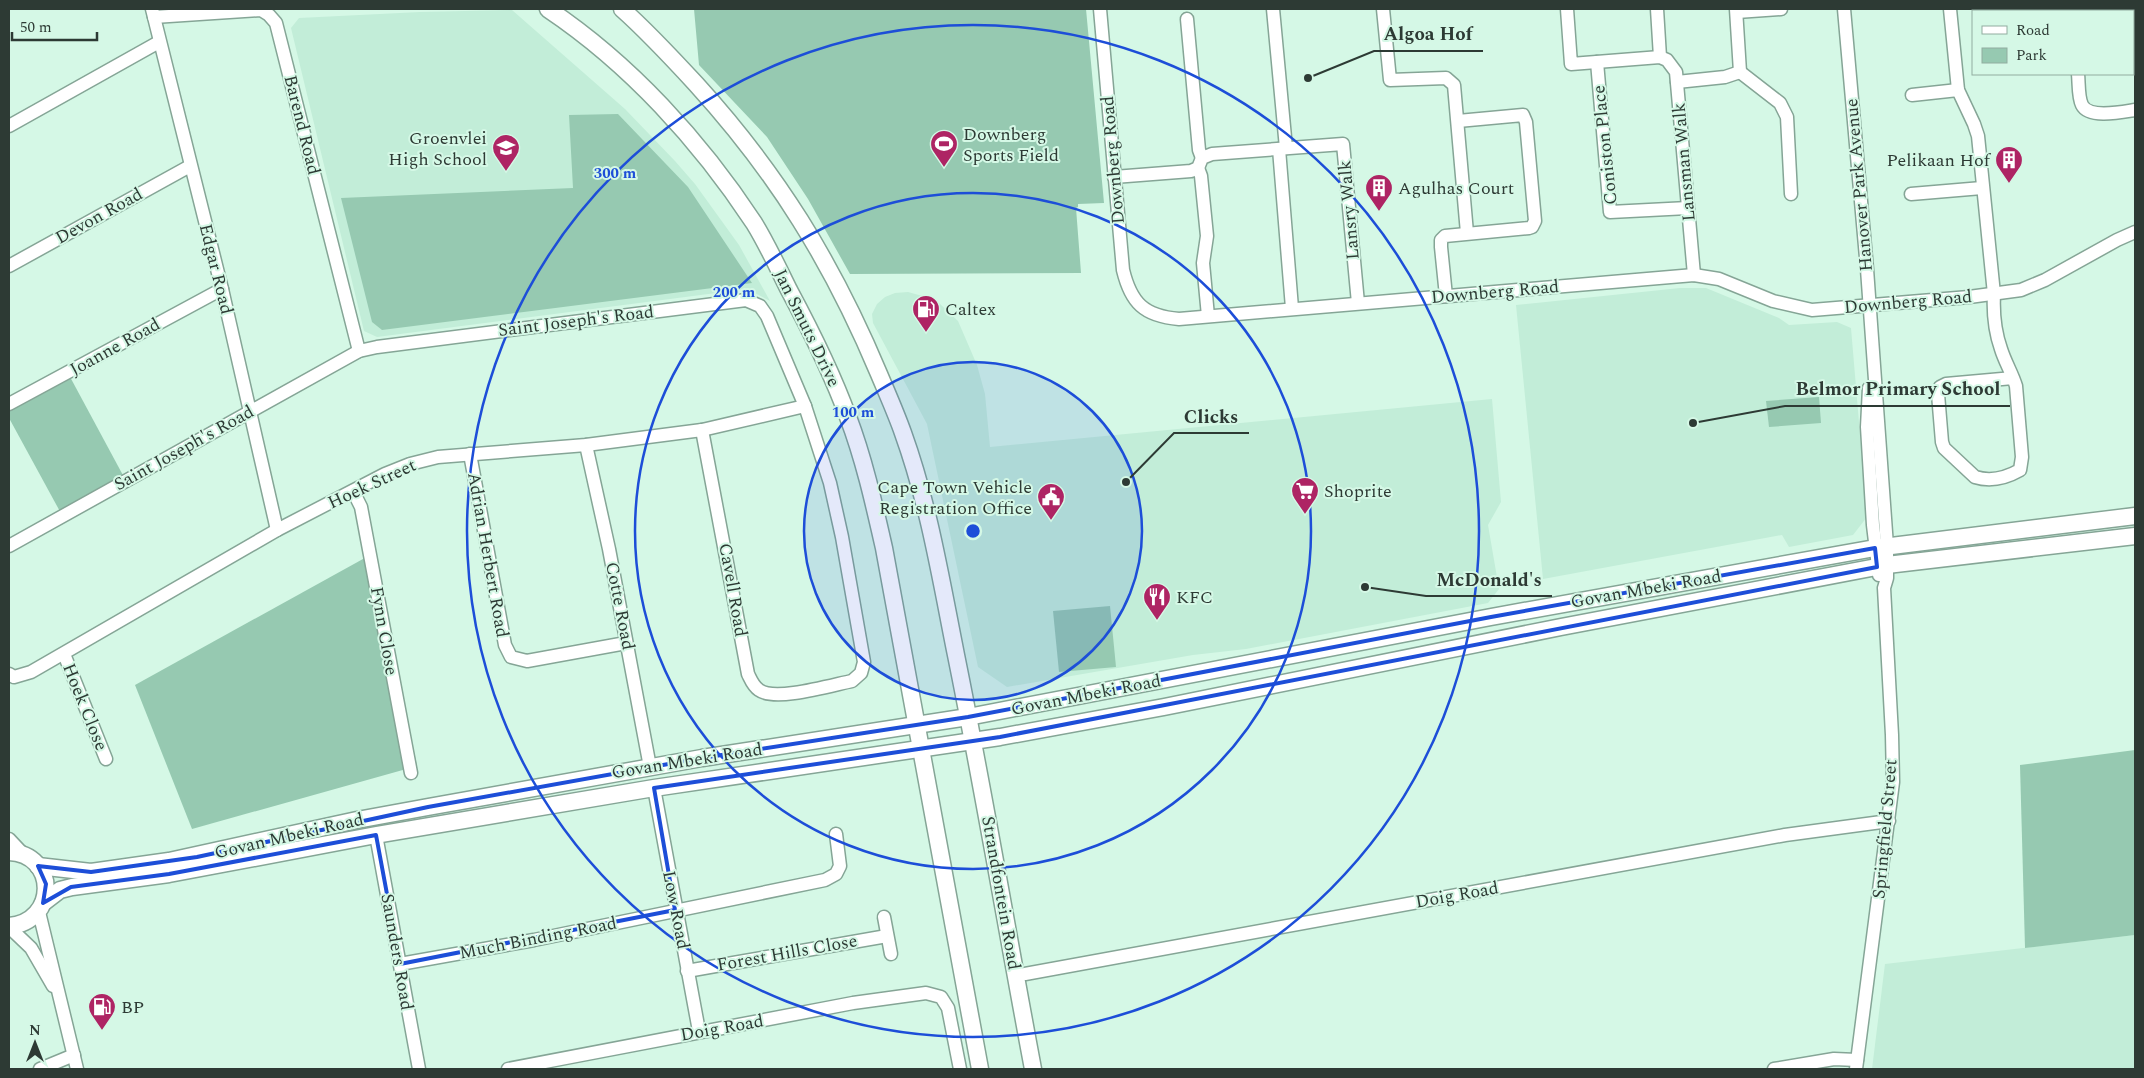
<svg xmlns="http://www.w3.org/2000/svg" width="2144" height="1078" viewBox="0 0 2144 1078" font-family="Spectral,serif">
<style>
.built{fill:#c2edd8}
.green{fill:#96c9b1}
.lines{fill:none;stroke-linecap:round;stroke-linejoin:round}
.minor-casing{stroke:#85a596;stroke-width:15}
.major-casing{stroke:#85a596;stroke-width:19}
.minor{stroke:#fff;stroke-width:12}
.major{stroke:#fff;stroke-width:16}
.marked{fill:none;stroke:#1d4ed8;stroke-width:4;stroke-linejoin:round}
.ring{fill:none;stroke:#1d4ed8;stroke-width:2.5}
.labels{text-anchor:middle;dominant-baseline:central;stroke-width:4;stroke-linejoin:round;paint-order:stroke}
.street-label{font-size:18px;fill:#2d3a34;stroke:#d5f8e6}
.poi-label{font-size:18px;fill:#2d3a34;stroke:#d5f8e6;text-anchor:start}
.centre{fill:#1d4ed8;stroke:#d5f8e6;stroke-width:2.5}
.ring-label{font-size:15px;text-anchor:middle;font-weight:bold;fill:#1d4ed8;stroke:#d5f8e6;stroke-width:4;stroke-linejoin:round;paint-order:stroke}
.leader{fill:none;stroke:#2d3a34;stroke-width:2}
.callout-dot{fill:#2d3a34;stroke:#d5f8e6;stroke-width:2}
.callout-label{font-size:19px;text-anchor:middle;font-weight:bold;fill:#2d3a34;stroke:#d5f8e6;stroke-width:4;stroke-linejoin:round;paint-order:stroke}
</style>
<rect width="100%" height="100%" fill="#d5f8e6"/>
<g class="built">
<polygon points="512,10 625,109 675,161 695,184 739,245 770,301 747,289 377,337 364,331 291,28 299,18 420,12"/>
<polygon points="1680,288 1706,288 1779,318 1789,325 1837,322 1851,328 1867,517 1853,535 1789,547 1782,535 1543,579 1516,305"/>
<polygon points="908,292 926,297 939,303 958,321 977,365 985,394 990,447 1492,399 1501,502 1488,525 1499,589 1488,603 1246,649 1193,655 1007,687 978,667 927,424 873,323 872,314 877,304 885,297 895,293"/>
<polygon points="2135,935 2135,1069 1872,1069 1885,964"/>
</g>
<g class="green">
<polygon points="694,9 1086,9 1104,203 1078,204 1078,207 1076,208 1081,273 850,274 808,199 767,137 699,65"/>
<polygon points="618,114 688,187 752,283 382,330 372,322 341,198 573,188 569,115"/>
<polygon points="69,375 125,479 63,517 9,418 9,406"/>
<polygon points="1819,397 1821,423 1769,427 1766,401"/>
<polygon points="372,554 417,766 192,829 135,685"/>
<polygon points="1110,606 1116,667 1059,672 1053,611"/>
<polygon points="2135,750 2135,935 2025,948 2020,765"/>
</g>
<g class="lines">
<defs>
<g id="minor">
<polyline points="152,9 222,289 277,530"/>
<path d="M1100,9l23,261c8,33 21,46 56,49l515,-44 25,4 54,22 39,9 157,-13 52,-7 24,-10 72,-40 18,-8"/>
<polyline points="1273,9 1286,148"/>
<polyline points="1383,9 1390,80 1446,78 1454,85 1467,233"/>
<polyline points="1567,9 1571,64 1660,57 1667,60 1676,72 1694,275"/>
<polyline points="1657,9 1660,57"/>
<polyline points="1736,9 1740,72"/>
<polyline points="1844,9 1867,269 1887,546 1887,578 1884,588 1892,735 1893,782 1856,1069"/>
<path d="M1950,9l8,81 16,34 4,12 16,158c-1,18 1,38 7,55 4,13 11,24 15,37l6,71 -2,13c-14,8 -29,12 -45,7l-31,-29 -2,-6 -4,-48 2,-7 6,-3 67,-6"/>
<polyline points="2073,9 2073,11"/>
<polyline points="1737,12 1781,9"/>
<polyline points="154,17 261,10 269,15 276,23 359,351"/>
<polyline points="1187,19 1199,150 1202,158"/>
<polyline points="2133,22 2135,22"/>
<polyline points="1597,62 1610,212 1688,208"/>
<polyline points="1740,72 1780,103 1787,117 1791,194"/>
<path d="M2078,74c1,9 0,23 4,31 7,14 40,7 53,5"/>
<polyline points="1677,82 1725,77 1740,72"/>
<polyline points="1912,95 1958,90"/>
<polyline points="9,126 159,42"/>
<polyline points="1279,149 1292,308"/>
<polyline points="1198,168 1201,176 1207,236 1203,263 1208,316"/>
<polyline points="1114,177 1191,171 1198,168 1202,158 1212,154 1343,144 1358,303"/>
<polyline points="1911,194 1982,188"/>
<polyline points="9,266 190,166"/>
<polyline points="1446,296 1441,247 1441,240 1445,236 1529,228 1532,227 1535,221 1526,122 1523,115 1458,121"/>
<polyline points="1869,388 1867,427 1873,525 1879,575"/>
<polyline points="9,404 222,289"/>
<polyline points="586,445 609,549 650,767"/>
<polyline points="470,454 505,645 511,657 527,661 626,643"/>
<polyline points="353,491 361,507 411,773"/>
<path d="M9,546l350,-195 18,-4 369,-47 14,6 7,10 38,90 25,77 12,54 22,125 -3,11 -9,8c-20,4 -77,21 -93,9 -6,-4 -8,-10 -11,-16l-46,-244"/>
<polyline points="64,654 106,759"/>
<polyline points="9,674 14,677 31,672 277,530 385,474 410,464 438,457 586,445 702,430 805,406"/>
<polyline points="654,788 699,1031"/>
<polyline points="376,835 419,1069"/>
<polyline points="9,839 24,855"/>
<polyline points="39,912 77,1069"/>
<polyline points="884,917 891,954"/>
<polyline points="9,927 31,948 53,986"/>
<polyline points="400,964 534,940 825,880 836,874 840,866 836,834"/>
<polyline points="687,971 887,936"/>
<polyline points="1025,974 1785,835 1889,821"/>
<polyline points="40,1069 74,1055"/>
<polyline points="508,1069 853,1003 926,993 941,997 948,1008 960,1069"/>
<polyline points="1774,1069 1834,1059 1857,1060"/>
</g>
<g id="major">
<path d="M548,9c82,55 152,132 206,214 13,21 24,45 35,67 22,41 43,83 59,127 16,42 26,87 36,131l96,521"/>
<path d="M622,9c26,23 50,49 74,75 81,89 136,178 183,290 8,19 17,39 24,59 26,72 38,147 53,222 28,138 51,276 77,414"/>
<path d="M9,852c49,2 49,70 0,74"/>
<polyline points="38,866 91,872 169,861 357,820 428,807 702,758 968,717 1491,617 1875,548 2135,516"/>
<polyline points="43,903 60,890 72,887 169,874 376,835 654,788 1000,737 1164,707 1561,627 1887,565 2135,536"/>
</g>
</defs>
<use href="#minor" class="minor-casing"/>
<use href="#major" class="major-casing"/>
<use href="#minor" class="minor"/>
<use href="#major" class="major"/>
</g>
<path class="marked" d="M1875,548l2,19 -877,170 -346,51 21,122 -275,54 -24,-129 -207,39 -98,13 -28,16 3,-19 -8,-18 53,6 106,-15 231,-50 274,-49 266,-41 523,-100z"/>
<circle cx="973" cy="531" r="169" fill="#1d4ed8" fill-opacity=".12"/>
<g class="ring">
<circle cx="973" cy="531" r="169"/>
<circle cx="973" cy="531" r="338"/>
<circle cx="973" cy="531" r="506"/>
</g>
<defs>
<symbol id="stadium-pin" viewBox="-11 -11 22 30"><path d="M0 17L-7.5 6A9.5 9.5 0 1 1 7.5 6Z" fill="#ae2464" stroke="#d5f8e6"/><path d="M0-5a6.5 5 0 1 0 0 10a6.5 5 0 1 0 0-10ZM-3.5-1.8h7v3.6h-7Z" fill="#fff"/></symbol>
<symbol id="school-pin" viewBox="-11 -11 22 30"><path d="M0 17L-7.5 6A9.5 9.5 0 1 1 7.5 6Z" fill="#ae2464" stroke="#d5f8e6"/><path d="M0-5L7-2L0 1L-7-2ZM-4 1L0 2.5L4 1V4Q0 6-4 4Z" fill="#fff"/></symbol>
<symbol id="building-pin" viewBox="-11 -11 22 30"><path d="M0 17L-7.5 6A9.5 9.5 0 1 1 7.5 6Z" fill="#ae2464" stroke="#d5f8e6"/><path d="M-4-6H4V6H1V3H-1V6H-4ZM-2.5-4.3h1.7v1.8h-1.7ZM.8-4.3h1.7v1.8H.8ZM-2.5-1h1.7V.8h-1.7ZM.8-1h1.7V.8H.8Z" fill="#fff"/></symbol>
<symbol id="fuel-pin" viewBox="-11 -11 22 30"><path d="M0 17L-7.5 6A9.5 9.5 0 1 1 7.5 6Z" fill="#ae2464" stroke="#d5f8e6"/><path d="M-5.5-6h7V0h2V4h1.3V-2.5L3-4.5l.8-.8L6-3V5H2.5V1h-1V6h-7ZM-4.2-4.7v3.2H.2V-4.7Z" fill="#fff"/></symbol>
<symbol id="supermarket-pin" viewBox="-11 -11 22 30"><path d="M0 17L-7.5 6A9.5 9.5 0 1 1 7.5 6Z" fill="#ae2464" stroke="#d5f8e6"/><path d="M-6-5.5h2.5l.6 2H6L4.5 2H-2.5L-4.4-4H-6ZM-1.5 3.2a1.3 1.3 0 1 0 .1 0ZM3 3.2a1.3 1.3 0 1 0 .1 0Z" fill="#fff"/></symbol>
<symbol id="civic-pin" viewBox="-11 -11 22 30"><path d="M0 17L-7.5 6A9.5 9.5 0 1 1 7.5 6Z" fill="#ae2464" stroke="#d5f8e6"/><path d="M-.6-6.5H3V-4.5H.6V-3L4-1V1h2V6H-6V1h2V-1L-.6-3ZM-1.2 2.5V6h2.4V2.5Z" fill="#fff"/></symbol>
<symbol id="restaurant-pin" viewBox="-11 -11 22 30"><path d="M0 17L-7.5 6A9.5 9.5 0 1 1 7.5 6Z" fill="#ae2464" stroke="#d5f8e6"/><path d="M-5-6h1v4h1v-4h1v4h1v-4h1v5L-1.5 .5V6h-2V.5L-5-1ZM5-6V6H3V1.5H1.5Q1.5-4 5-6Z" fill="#fff"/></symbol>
</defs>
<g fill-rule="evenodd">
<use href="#stadium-pin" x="928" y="128" width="32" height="43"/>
<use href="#school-pin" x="490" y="132" width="32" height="43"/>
<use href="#building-pin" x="1993" y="144" width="32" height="43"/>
<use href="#building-pin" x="1363" y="172" width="32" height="43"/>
<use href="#fuel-pin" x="910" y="293" width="32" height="43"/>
<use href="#supermarket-pin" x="1289" y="475" width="32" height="43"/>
<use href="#civic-pin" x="1035" y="481" width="32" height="43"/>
<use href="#restaurant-pin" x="1141" y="581" width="32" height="43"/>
<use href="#fuel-pin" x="86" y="991" width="32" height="43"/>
</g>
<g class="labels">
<g class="street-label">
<text transform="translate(302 125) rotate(76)">Barend Road</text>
<text transform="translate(1605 145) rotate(-96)">Coniston Place</text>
<text transform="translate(1113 160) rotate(-95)">Downberg Road</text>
<text transform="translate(1684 162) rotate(-95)">Lansman Walk</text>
<text transform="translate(1859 185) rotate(-95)">Hanover Park Avenue</text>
<text transform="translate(1349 210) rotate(-95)">Lansry Walk</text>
<text transform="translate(99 216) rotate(-29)">Devon Road</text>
<text transform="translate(216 269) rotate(76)">Edgar Road</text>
<text transform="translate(1495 292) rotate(-5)">Downberg Road</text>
<text transform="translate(1908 302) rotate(-5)">Downberg Road</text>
<text transform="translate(576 321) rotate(-7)">Saint Joseph's Road</text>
<text transform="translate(807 328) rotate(64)">Jan Smuts Drive</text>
<text transform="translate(115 347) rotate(-29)">Joanne Road</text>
<text transform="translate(184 448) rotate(-29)">Saint Joseph's Road</text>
<text transform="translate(372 484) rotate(-25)">Hoek Street</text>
<text transform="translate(488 555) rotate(80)">Adrian Herbert Road</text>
<text transform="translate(1646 589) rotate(-10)">Govan Mbeki Road</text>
<text transform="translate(733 590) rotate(80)">Cavell Road</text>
<text transform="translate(620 606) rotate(79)">Cotte Road</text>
<text transform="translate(384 631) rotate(80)">Fynn Close</text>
<text transform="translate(1086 695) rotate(-11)">Govan Mbeki Road</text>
<text transform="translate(85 707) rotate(68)">Hoek Close</text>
<text transform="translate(687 761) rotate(-9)">Govan Mbeki Road</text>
<text transform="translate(1885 829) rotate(-85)">Springfield Street</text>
<text transform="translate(289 836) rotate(-13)">Govan Mbeki Road</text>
<text transform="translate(1001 893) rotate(80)">Strandfontein Road</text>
<text transform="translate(1457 895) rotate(-10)">Doig Road</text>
<text transform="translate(676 910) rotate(79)">Low Road</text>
<text transform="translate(538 938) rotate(-11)">Much Binding Road</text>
<text transform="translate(397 952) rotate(80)">Saunders Road</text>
<text transform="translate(787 953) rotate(-10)">Forest Hills Close</text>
<text transform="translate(722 1028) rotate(-10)">Doig Road</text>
</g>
<g class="poi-label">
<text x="963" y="134">Downberg<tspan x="963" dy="21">Sports Field</tspan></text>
<text x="487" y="138" text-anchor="end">Groenvlei<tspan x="487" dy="21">High School</tspan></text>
<text x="1990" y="160" text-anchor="end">Pelikaan Hof</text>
<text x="1398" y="188">Agulhas Court</text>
<text x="945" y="309">Caltex</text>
<text x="1032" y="487" text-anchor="end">Cape Town Vehicle<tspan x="1032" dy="21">Registration Office</tspan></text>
<text x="1324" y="491">Shoprite</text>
<text x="1176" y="597">KFC</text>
<text x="121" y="1007">BP</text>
</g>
</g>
<circle cx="973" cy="531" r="8" class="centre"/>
<g class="ring-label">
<text x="615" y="178">300 m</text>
<text x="734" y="297">200 m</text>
<text x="853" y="417">100 m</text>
</g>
<path class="leader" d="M1308 78L1374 51H1483M1693 423L1785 406H2010M1126 482L1174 433H1249M1365 587L1426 596H1552"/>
<g class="callout-dot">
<circle cx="1308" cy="78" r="5"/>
<circle cx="1693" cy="423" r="5"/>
<circle cx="1126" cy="482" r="5"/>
<circle cx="1365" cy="587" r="5"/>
</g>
<g class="callout-label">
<text x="1428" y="40">Algoa Hof</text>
<text x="1898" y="395">Belmor Primary School</text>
<text x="1211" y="423">Clicks</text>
<text x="1489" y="586">McDonald's</text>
</g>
<rect width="2144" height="1078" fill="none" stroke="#2d3a34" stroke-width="20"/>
<rect x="1972" y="10" width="162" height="65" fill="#d5f8e6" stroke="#92ac9f"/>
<rect x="1982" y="26" width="25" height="8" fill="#ffffff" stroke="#92ac9f"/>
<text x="2016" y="35" font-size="15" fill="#2d3a34">Road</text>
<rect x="1982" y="48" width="25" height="15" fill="#96c9b1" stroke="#92ac9f"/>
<text x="2016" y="60" font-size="15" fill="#2d3a34">Park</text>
<g transform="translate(35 1043)" stroke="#d5f8e6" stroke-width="4" paint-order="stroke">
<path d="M0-4L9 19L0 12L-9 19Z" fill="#2d3a34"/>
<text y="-8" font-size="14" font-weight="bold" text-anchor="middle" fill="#2d3a34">N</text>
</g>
<path d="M12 32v8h85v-8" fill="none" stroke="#2d3a34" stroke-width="2.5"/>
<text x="20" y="32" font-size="15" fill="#2d3a34" stroke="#d5f8e6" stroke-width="4" paint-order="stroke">50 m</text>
</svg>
